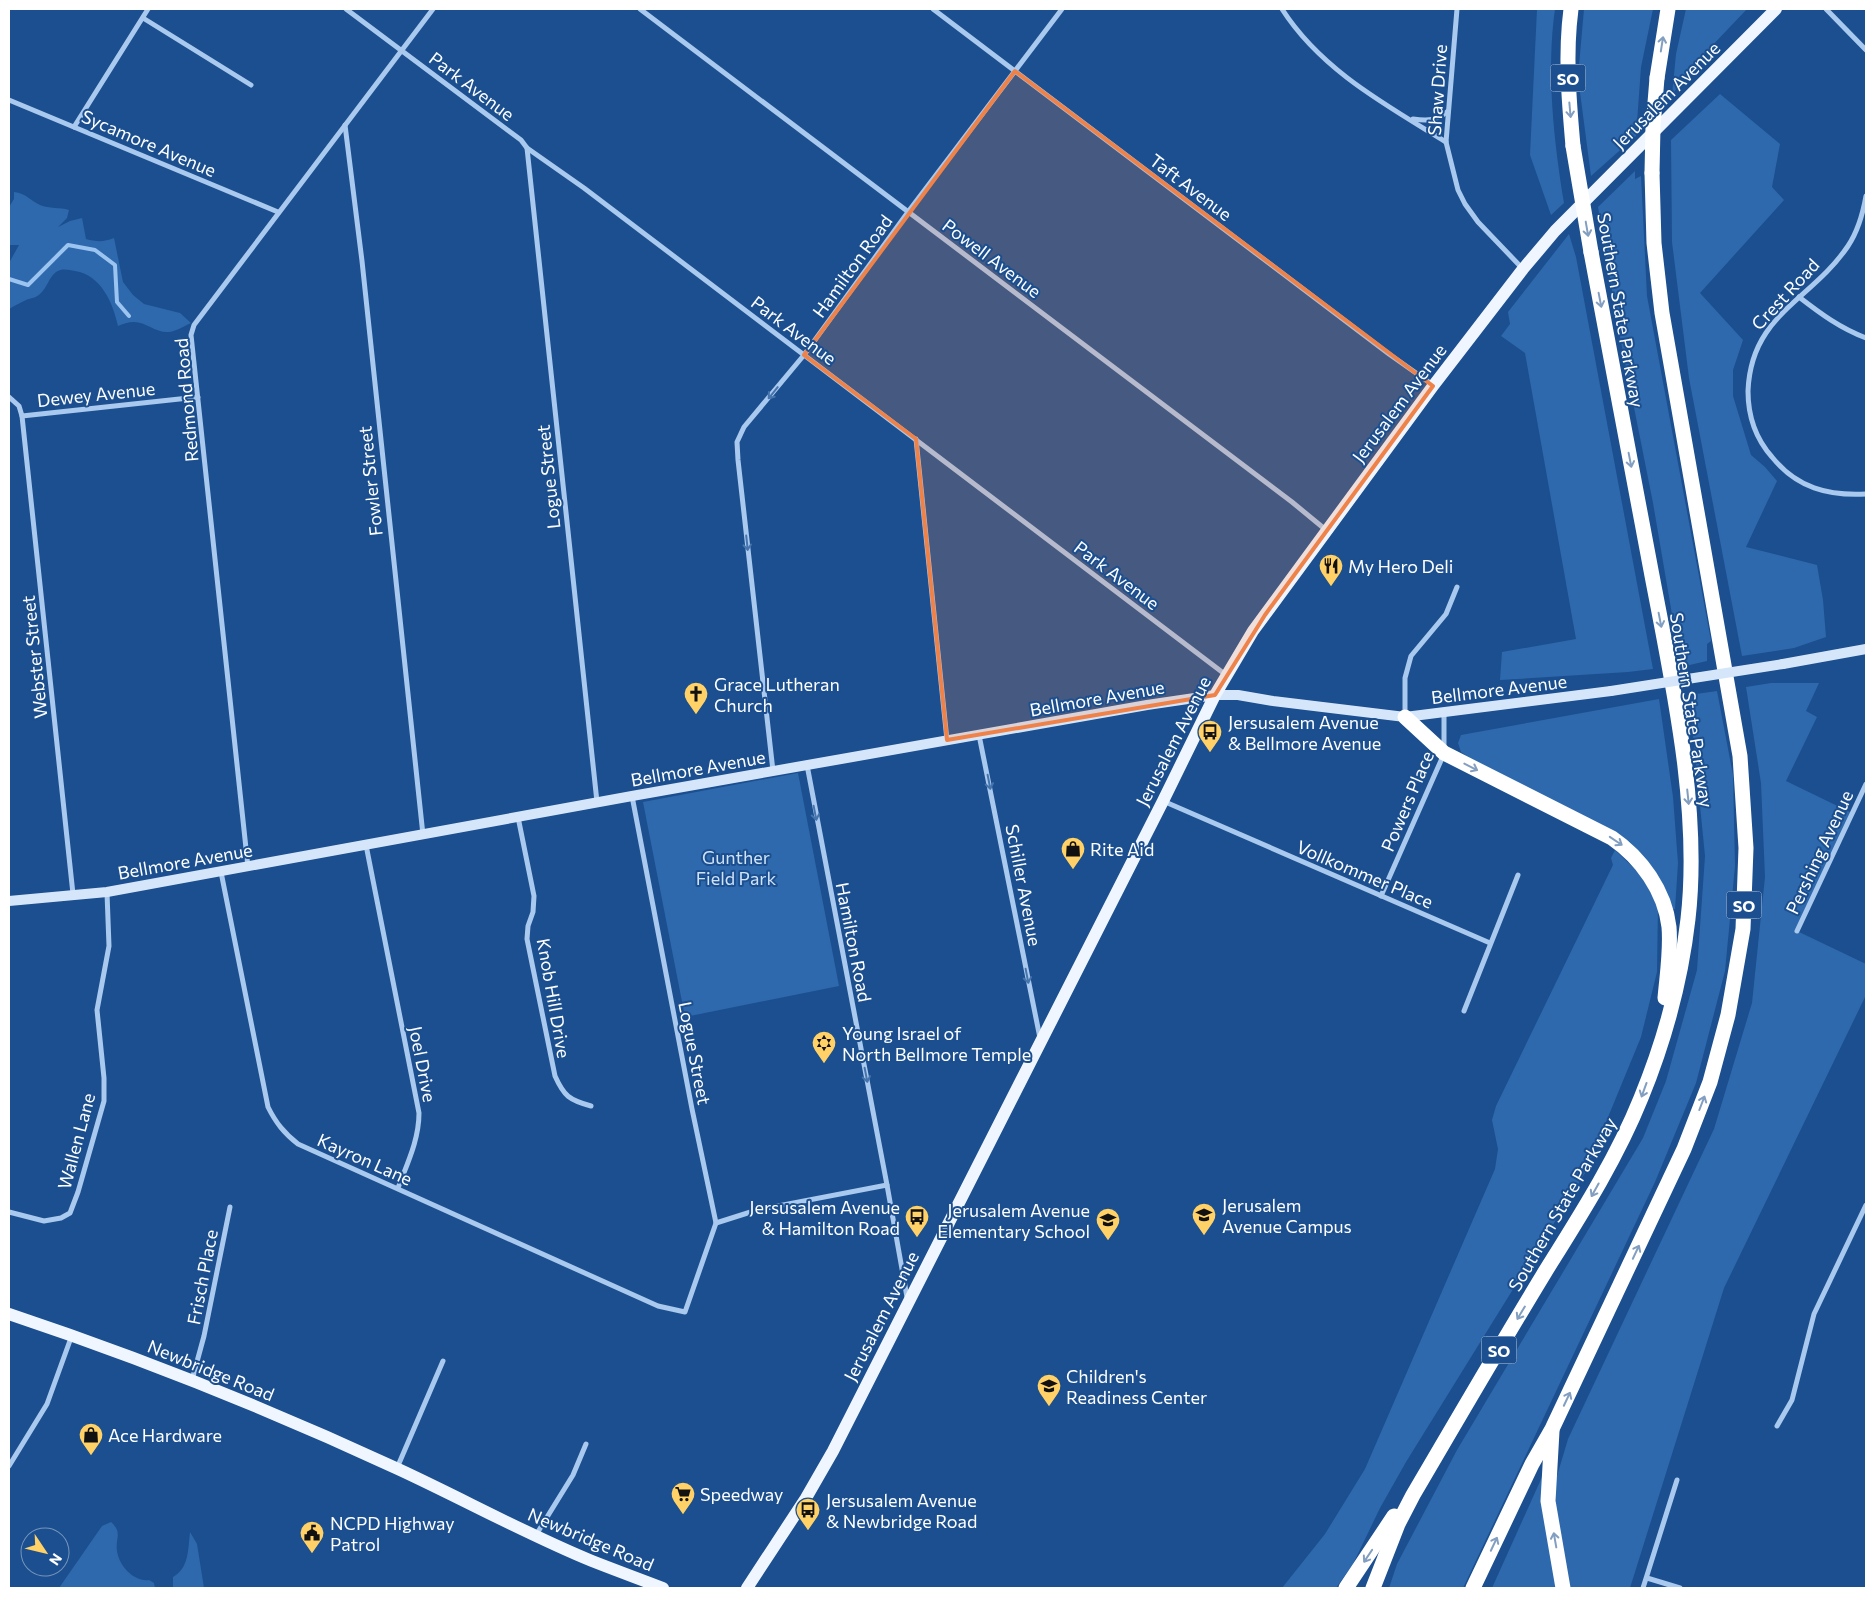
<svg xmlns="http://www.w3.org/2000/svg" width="1875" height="1597" viewBox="0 0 1875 1597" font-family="Commissioner,sans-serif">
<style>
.green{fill:#2e69ad}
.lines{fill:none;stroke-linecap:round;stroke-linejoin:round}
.stream{stroke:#9cc4f0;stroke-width:4}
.street{stroke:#a9c9ee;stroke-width:5}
.secondary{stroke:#d6e6fa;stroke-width:10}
.primary{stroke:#f0f6ff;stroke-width:12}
.highway{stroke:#fff;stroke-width:15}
.secondary-bridge{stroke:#d6e6fa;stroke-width:10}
.highway-bridge{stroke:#fff;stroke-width:15}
.oneway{stroke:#829ec1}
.oneway2{stroke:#4674ac}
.marked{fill:#ee8249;fill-opacity:0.2;stroke:#ee8249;stroke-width:4;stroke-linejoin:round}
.labels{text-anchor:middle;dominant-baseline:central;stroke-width:4;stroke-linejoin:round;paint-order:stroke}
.shield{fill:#1b4f8f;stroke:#bbcadd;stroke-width:1}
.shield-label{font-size:16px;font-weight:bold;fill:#fff}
.street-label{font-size:18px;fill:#fff;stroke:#1b4f8f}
.poi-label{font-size:18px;fill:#fff;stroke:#1b4f8f;text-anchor:start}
.park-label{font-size:18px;fill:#cfe3fa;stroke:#1b4f8f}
</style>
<rect width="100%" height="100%" fill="#1b4f8f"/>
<g class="green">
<path d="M1537,9h18c-9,62 -1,133 9,194l-13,12 -21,-60z"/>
<polygon points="1584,9 1653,9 1641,67 1636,136 1591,176 1578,77"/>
<polygon points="1686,9 1747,9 1689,70 1672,95 1676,54"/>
<polygon points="1720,94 1780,144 1772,187 1784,200 1700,293 1743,340 1733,370 1733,396 1751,455 1765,467 1777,481 1746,547 1817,565 1823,600 1826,637 1794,648 1742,656 1689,378 1672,242 1671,140"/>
<polygon points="1635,171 1635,179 1641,176 1647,296 1711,641 1707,644 1707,661 1681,667 1653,503 1619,332 1598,207"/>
<path d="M14,192c12,1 17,9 26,13 9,4 20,2 29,5l-2,8 -9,9 12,-6 12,-3 4,21c11,3 18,3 28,-1l9,44 10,13 11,9 36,9 11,10c-7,3 -14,8 -22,9 -13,1 -23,-10 -35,-10 -6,0 -11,2 -16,4 -5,-23 -17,-51 -43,-55 -7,-1 -12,-3 -19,1 -7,5 -9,16 -16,22 -4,4 -9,4 -14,6 -6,3 -12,6 -17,9v-46l10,-18h-10v-38l5,-8z"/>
<polygon points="1569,234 1576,257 1653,669 1628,672 1500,680 1502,652 1576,639 1525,353 1501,336 1510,324 1508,312"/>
<polygon points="1771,683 1819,683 1806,711 1817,717 1786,781 1852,813 1797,931 1866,964 1866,995 1724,1288 1630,1588 1570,1588 1558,1524 1554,1486 1568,1439 1714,1129 1752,1003 1765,877 1761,783 1746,687"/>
<polygon points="1717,691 1733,775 1735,866 1725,971 1696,1083 1655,1182 1463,1588 1389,1588 1397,1564 1457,1450 1643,1138 1666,1081 1697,970 1705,856 1689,695"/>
<polygon points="1659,699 1673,797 1678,863 1675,909 1671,909 1663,884 1630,842 1593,821 1471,759 1461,752 1458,743 1461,735"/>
<polygon points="798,773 839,986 685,1017 643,802"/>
<polygon points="1615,850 1640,874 1658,905 1657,972 1641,1037 1585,1173 1406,1462 1380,1508 1353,1564 1336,1588 1282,1588 1325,1534 1365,1469 1495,1169 1498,1149 1492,1120 1496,1106 1613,865 1611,858"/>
<polygon points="1542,1477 1557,1588 1492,1588"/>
<path d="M111,1522c12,11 4,16 6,29 2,15 17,31 32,29l5,3 1,5h-96l43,-62z"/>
<path d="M190,1532l7,12 7,44h-31v-11c16,-9 15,-27 17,-45z"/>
</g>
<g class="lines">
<polyline class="stream" points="9,279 28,285 68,245 95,250 115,265 117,302 129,316"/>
<g class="street">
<polyline points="346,9 521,140 527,148 584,188 1226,675"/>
<polyline points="640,9 1292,502 1326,530"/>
<polyline points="933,9 1389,354 1433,385"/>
<path d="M1282,9c39,61 104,96 164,133"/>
<polyline points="1457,9 1446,142 1458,190 1465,204 1478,222 1522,268"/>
<polyline points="1826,9 1866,50"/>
<polyline points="143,18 251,85"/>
<polyline points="9,100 278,212"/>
<path d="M1413,119c14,2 24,2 35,-8"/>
<polyline points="345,125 362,261 423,835"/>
<polyline points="74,127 148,9"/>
<polyline points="527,148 597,802"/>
<path d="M1866,196c-3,17 -8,35 -18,50 -37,55 -97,68 -100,145 0,25 8,48 24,66 25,31 56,39 94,37"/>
<path d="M1799,297c22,17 41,31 67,41"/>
<polyline points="9,397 19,406 22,416 73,894"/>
<polyline points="22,416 198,397"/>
<polyline points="916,439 947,740"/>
<polyline points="1444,713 1444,747"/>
<polyline points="1405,717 1405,678 1411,656 1446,614 1457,587"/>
<polyline points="979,735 1040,1038"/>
<polyline points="807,765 887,1185 907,1297"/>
<polyline points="773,771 738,460 737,442 744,427 804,355 908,212 1062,9"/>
<polyline points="1163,801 1490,943"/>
<path d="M518,817l16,79 -1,16 -5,14 -1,13 28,137c9,20 14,24 36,30"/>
<path d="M366,845l53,268c0,27 -12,51 -21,75"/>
<polyline points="248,867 191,335 194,325 433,9"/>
<path d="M221,872l47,235c8,16 16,26 30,37l360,162 27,6 31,-89 -24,-114 -60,-313"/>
<polyline points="1381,896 1443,756"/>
<polyline points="1797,931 1866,784"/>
<polyline points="1464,1011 1518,875"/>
<polyline points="9,1212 44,1221 61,1218 70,1213 78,1192 104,1101 104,1078 97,1010 109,946 107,893"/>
<polyline points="716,1223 757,1210 887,1185"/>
<polyline points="192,1380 204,1336 230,1207"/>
<polyline points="1777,1426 1792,1400 1814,1314 1866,1205"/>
<polyline points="9,1466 47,1404 72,1335"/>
<polyline points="397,1468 443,1361"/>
<polyline points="536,1535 573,1475 586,1444"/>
<polyline points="1647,1578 1680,1588"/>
<polyline points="1643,1588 1677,1480"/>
</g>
<g class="secondary">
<polyline points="1783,664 1866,649"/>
<polyline points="9,901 107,892 632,796 1147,705 1215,695 1238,695 1273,701 1405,717 1611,691"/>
</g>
<g class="primary">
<path d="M9,1314c132,44 262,96 389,155 65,30 128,65 194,92 23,9 47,18 71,27"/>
<polyline points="747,1588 806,1498 833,1451 1163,801 1215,695 1253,631 1433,386 1523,269 1555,231 1776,9"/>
</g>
<g class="highway">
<path d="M1571,9c-6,46 -2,92 2,137"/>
<polyline points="1657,78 1668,9"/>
<path d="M1405,717l39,36 168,85c29,20 53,53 57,89 2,24 -2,48 -4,71"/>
<polyline points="1552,1431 1548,1501 1563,1588"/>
<polyline points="1346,1588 1394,1516"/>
<path d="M1373,1588l25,-64 15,-29c44,-75 87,-149 132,-223 35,-56 71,-112 96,-174 23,-56 40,-118 47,-179 13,-113 -17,-242 -38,-354 -20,-104 -39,-209 -59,-313"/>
<polyline points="1473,1588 1532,1464 1552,1429 1684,1149 1710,1082 1728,1015 1743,929 1746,848 1740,756 1662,313 1654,243 1652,173"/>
</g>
<polyline class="secondary-bridge" points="1611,691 1783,664"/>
<g class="highway-bridge">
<polyline points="1573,146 1591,252"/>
<polyline points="1652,173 1653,127 1657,78"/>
</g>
</g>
<defs><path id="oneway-shaft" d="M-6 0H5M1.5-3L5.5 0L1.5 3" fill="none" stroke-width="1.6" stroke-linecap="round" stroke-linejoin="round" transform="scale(1.25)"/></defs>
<g class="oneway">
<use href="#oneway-shaft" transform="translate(1662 44) rotate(-81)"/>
<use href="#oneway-shaft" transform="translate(1570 110) rotate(85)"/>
<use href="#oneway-shaft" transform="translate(1587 229) rotate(80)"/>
<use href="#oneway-shaft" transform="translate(1600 300) rotate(79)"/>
<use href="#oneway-shaft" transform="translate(1630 460) rotate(79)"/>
<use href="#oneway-shaft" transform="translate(1660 620) rotate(79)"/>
<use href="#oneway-shaft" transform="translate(1471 767) rotate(27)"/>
<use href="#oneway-shaft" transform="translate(1688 797) rotate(84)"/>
<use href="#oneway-shaft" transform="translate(1616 841) rotate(34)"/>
<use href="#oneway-shaft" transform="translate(1644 1090) rotate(110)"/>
<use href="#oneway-shaft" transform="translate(1702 1103) rotate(-69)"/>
<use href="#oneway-shaft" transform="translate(1595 1190) rotate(119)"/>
<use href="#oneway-shaft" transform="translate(1636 1252) rotate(-65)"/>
<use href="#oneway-shaft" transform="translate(1521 1313) rotate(121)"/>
<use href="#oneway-shaft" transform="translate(1567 1399) rotate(-65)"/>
<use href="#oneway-shaft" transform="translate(1555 1540) rotate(-100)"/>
<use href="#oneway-shaft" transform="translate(1494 1544) rotate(-65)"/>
<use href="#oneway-shaft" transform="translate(1368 1556) rotate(124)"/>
</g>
<g class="oneway2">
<use href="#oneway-shaft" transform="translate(773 393) rotate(129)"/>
<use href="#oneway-shaft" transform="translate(747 543) rotate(84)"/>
<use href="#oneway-shaft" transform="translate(989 782) rotate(79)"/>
<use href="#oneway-shaft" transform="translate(815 813) rotate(79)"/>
<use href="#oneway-shaft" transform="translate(1027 976) rotate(79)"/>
<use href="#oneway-shaft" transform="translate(866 1075) rotate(79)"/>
</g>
<path class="marked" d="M1015,71l418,315 -168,229 -50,80 -268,45 -31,-301 -112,-84z"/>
<defs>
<symbol id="restaurant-pin" viewBox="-11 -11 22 30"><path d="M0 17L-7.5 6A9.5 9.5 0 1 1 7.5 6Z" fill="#ffd166" stroke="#1b4f8f"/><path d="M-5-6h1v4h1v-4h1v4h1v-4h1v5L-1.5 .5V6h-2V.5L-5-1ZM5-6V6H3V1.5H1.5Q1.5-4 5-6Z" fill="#111"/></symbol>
<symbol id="church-pin" viewBox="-11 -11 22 30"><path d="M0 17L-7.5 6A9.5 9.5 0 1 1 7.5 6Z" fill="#ffd166" stroke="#1b4f8f"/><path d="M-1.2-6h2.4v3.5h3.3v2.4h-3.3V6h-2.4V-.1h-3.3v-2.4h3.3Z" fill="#111"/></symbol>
<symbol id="bus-pin" viewBox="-11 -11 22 30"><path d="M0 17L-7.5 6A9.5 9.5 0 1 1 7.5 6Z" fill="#ffd166" stroke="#1b4f8f"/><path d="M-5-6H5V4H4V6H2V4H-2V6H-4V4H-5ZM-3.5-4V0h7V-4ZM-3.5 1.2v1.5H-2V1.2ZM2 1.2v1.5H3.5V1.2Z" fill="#111"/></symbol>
<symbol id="shop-pin" viewBox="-11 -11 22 30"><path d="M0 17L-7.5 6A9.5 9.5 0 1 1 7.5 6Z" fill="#ffd166" stroke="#1b4f8f"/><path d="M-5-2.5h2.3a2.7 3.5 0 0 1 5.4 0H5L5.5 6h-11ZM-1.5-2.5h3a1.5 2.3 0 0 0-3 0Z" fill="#111"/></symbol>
<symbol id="synagogue-pin" viewBox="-11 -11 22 30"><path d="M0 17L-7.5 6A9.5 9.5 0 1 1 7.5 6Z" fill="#ffd166" stroke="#1b4f8f"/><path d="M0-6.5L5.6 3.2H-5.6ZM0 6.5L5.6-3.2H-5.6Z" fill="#111"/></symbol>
<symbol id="school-pin" viewBox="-11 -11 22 30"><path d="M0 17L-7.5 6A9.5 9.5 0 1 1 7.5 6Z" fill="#ffd166" stroke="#1b4f8f"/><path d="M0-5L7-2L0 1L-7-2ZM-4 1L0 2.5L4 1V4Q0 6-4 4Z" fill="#111"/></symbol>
<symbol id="supermarket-pin" viewBox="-11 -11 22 30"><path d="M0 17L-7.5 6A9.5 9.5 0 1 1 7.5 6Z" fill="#ffd166" stroke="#1b4f8f"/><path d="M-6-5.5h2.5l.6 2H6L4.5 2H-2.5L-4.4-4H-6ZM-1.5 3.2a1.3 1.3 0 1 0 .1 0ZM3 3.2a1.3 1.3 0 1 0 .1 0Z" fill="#111"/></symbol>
<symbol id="civic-pin" viewBox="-11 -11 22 30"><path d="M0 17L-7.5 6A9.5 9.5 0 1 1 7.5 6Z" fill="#ffd166" stroke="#1b4f8f"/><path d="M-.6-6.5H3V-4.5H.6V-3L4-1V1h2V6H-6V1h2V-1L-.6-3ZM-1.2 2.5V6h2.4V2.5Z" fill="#111"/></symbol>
</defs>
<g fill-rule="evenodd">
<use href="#restaurant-pin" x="1317" y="552" width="28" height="38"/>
<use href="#church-pin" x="682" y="680" width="28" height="38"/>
<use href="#bus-pin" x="1196" y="718" width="28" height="38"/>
<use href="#shop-pin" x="1059" y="835" width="28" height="38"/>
<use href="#synagogue-pin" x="810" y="1029" width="28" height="38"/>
<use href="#school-pin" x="1190" y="1201" width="28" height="38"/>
<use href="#bus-pin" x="903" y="1203" width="28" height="38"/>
<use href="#school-pin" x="1094" y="1206" width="28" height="38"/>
<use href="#school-pin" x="1035" y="1372" width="28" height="38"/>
<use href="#shop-pin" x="77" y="1421" width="28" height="38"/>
<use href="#supermarket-pin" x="669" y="1480" width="28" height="38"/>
<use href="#bus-pin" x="794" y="1496" width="28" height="38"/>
<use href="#civic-pin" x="298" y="1519" width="28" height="38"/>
</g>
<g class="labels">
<g class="shield">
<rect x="1550.5" y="64.5" width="35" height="27" rx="4"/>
<rect x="1726.5" y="891.5" width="35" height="27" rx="4"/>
<rect x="1481.5" y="1336.5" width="35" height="27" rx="4"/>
</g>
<g class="shield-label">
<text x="1568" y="78">SO</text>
<text x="1744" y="905">SO</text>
<text x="1499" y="1350">SO</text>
</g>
<g class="street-label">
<text transform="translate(472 86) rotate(37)">Park Avenue</text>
<text transform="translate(1437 90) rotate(-86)">Shaw Drive</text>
<text transform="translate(1666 95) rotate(-45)">Jerusalem Avenue</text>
<text transform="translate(149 143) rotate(23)">Sycamore Avenue</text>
<text transform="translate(1191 187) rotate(37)">Taft Avenue</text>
<text transform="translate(992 258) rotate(37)">Powell Avenue</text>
<text transform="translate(852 266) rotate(-54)">Hamilton Road</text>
<text transform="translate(1785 294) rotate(-47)">Crest Road</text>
<text transform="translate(1621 310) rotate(80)">Southern State Parkway</text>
<text transform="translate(794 330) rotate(37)">Park Avenue</text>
<text transform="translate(96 394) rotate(-6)">Dewey Avenue</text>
<text transform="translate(186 400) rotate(-95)">Redmond Road</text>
<text transform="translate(1399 403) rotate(-53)">Jerusalem Avenue</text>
<text transform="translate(548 477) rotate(-96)">Logue Street</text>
<text transform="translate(370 481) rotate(-96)">Fowler Street</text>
<text transform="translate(1117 575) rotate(37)">Park Avenue</text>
<text transform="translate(34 657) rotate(-96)">Webster Street</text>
<text transform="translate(1499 689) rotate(-7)">Bellmore Avenue</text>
<text transform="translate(1097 698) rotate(-10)">Bellmore Avenue</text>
<text transform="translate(1692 710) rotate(81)">Southern State Parkway</text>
<text transform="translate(1173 741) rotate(-63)">Jerusalem Avenue</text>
<text transform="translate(698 768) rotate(-10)">Bellmore Avenue</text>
<text transform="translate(1407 801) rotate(-67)">Powers Place</text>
<text transform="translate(1819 852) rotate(-65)">Pershing Avenue</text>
<text transform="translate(185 861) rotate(-10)">Bellmore Avenue</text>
<text transform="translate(1365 874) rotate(23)">Vollkommer Place</text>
<text transform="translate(1024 885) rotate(79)">Schiller Avenue</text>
<text transform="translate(854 942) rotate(79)">Hamilton Road</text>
<text transform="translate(554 998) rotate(80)">Knob Hill Drive</text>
<text transform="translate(695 1053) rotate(79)">Logue Street</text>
<text transform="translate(423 1064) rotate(79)">Joel Drive</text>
<text transform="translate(76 1141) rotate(-75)">Wallen Lane</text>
<text transform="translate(365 1159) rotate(24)">Kayron Lane</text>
<text transform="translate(1562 1204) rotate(-60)">Southern State Parkway</text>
<text transform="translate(202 1277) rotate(-79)">Frisch Place</text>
<text transform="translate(881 1316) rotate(-63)">Jerusalem Avenue</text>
<text transform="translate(211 1370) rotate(22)">Newbridge Road</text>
<text transform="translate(591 1539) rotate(23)">Newbridge Road</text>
</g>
<g class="poi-label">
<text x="1348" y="566">My Hero Deli</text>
<text x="714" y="684">Grace Lutheran<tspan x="714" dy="21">Church</tspan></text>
<text x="1228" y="722">Jersusalem Avenue<tspan x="1228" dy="21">&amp; Bellmore Avenue</tspan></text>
<text x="1090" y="849">Rite Aid</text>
<text x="842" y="1033">Young Israel of<tspan x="842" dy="21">North Bellmore Temple</tspan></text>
<text x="1222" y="1205">Jerusalem<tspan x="1222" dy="21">Avenue Campus</tspan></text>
<text x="900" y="1207" text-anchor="end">Jersusalem Avenue<tspan x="900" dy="21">&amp; Hamilton Road</tspan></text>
<text x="1090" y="1210" text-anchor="end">Jerusalem Avenue<tspan x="1090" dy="21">Elementary School</tspan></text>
<text x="1066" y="1376">Children's<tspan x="1066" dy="21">Readiness Center</tspan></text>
<text x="108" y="1435">Ace Hardware</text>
<text x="700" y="1494">Speedway</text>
<text x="826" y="1500">Jersusalem Avenue<tspan x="826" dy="21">&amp; Newbridge Road</tspan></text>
<text x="330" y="1523">NCPD Highway<tspan x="330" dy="21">Patrol</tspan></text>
</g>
<g class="park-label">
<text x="736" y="857">Gunther<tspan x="736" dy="21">Field Park</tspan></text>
</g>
</g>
<rect width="1875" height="1597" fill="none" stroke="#ffffff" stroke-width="20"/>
<g transform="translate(45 1552) rotate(125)"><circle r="24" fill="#1b4f8f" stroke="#7695bc"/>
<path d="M0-4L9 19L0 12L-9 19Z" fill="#ffd166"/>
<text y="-8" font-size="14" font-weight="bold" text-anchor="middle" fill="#ffffff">N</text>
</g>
</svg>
